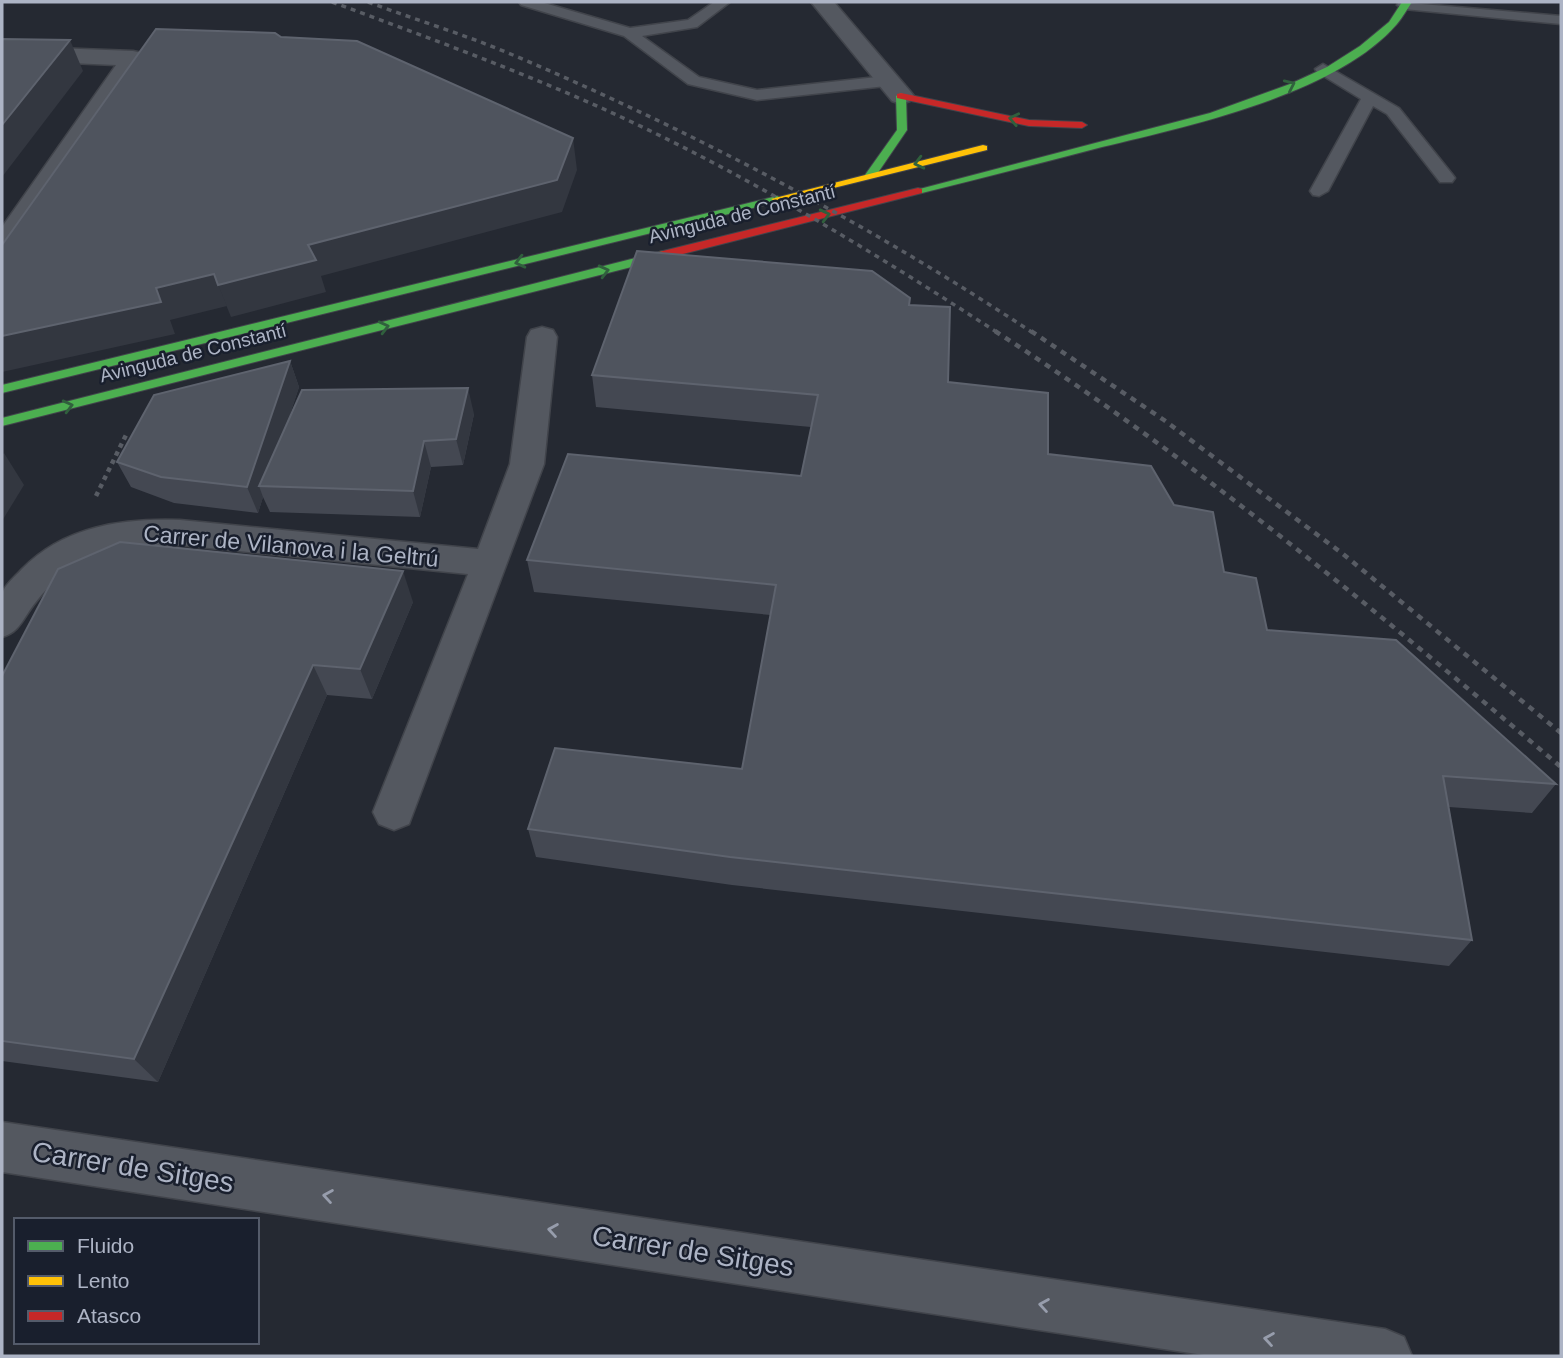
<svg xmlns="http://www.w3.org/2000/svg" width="1563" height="1358" viewBox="0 0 1563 1358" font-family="Helvetica,sans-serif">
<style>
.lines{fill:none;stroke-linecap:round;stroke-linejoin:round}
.lane-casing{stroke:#41444b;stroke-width:3}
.street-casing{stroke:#41444b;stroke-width:3}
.fast-casing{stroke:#41444b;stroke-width:2}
.slow-casing{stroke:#41444b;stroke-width:2}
.jam-casing{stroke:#41444b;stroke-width:2}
.path{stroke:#585c64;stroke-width:4.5;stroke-dasharray:4.5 4.5;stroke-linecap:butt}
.lane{fill:#545860;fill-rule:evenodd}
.street{fill:#545860;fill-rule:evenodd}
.fast{fill:#4caf50;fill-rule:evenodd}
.slow{fill:#ffc107;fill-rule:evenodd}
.jam{fill:#c62828;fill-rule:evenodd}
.rail-far1{stroke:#585c64;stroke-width:3.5;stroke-dasharray:5 5;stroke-linecap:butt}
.rail{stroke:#585c64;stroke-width:4.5;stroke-dasharray:6 6;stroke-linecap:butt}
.wall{fill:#444852}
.shaded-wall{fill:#333740}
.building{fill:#4f545e;stroke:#5e636e;stroke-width:2}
.oneway{stroke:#30603d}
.oneway2{stroke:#979dac}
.labels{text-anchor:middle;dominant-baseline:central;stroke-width:5;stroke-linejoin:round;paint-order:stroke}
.far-street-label{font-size:19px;fill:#adb4c5;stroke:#191f2d}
.street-label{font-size:23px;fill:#adb4c5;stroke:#191f2d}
.near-street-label{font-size:28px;fill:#adb4c5;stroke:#191f2d}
</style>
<rect width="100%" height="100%" fill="#252932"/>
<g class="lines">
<defs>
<g id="lane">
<polygon points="519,2 541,2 630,28 688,20 714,2 730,2 697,27 642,36 699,77 757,90 886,76 894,81 886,86 757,100 688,84 624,36 521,5"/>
<polygon points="1399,2 1561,16 1561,24 1404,9 1397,5"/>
<polygon points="1323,64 1399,108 1452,174 1455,178 1452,182 1440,182 1387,114 1373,106 1328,191 1319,196 1313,195 1310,191 1361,99 1317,72 1315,69"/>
</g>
<g id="street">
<polygon points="811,2 834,2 910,91 914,96 910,101 901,104 892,101"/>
<polygon points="2,46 133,51 142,53 145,58 12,253 2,256 2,227 116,65 2,60"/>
<path d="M542,327l11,3 4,7 -13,127 -135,360 -15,6 -15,-6 -6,-12 95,-238 -288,-29c-62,-2 -105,6 -145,58 -12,15 -15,29 -33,34 0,-13 -2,-30 0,-43 2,-9 14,-18 20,-25 42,-43 101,-51 158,-49l298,29 32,-85 17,-127 4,-7z"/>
<polygon points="2,1122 1385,1329 1404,1337 1412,1356 1210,1356 2,1172"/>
</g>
<g id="fast">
<path d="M1402,2h10c-5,7 -9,15 -15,22 -60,70 -208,102 -295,123 -60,16 -120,31 -180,46l-10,-2 298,-78 80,-29 37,-17 33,-21 29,-24z"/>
<polygon points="901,93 906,96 907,130 875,177 867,177 865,175 897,130 896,96"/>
<polygon points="777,196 783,199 781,201 2,393 2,385"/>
<polygon points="663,251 669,255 667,258 2,426 2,418"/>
</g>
<polygon id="slow" points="983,145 987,146 987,150 777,202 771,199"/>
<g id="jam">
<polygon points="901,93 1029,120 1082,122 1087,125 1082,128 1029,126 897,98 897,94"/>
<polygon points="918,188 922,189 922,193 663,259 657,255 659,252"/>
</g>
</defs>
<use href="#lane" class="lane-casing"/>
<use href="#street" class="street-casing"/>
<use href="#fast" class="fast-casing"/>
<use href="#slow" class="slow-casing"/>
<use href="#jam" class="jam-casing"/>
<polyline class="path" points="96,496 126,435"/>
<use href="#lane" class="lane"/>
<use href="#street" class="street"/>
<use href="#fast" class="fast"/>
<use href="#slow" class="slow"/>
<use href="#jam" class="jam"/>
<g class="rail-far1">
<path d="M332,2c102,38 205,75 304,122 126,60 245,133 362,209"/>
<path d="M368,2c48,18 98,33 145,53 181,77 356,169 520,278"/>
</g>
<g class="rail">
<path d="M995,331c201,130 384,282 566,436"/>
<polyline points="1031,331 1164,420 1343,554 1561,733"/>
</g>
</g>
<g class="wall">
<polygon points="909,305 948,382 1048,454 1174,505 1267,630 1556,784 1532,813 1449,807 1472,940 1449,966 732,885 536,857 528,829 742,769 771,615 534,592 527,560 801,476 811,427 596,407 592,375"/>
<polygon points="290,361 299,387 288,420 474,414 463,465 431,467 420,517 270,512 263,497 258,513 174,503 131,487 117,462"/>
<polygon points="413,602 372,699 327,695 158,1082 2,1061 2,676"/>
</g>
<g class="shaded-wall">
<polygon points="70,40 83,71 2,177 2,125"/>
<polygon points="573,138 577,170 562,212 321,276 326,292 231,317 218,285 308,245"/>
<polygon points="214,274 227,306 170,320 175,334 2,372 2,336 156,288"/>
<polygon points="290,361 299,387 266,486 259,486 263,497 258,513 247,487"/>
<polygon points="468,388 474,414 463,465 456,439"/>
<polygon points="424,441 431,467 420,517 413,491"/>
<polygon points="4,453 24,485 2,521 2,456"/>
<polygon points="403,571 413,602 372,699 360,669"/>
<polygon points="313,665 327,695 158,1082 134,1059"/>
</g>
<g class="building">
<polygon points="156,29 275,33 281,37 357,41 573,138 557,180 308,245 316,260 218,285 214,274 156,288 161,302 2,336 2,245"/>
<polygon points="2,39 70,40 2,125"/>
<polygon points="637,251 872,271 910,298 909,305 950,307 948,382 1048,393 1048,454 1151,466 1174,505 1213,512 1224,572 1256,578 1267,630 1396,640 1556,784 1443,776 1472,940 730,857 528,829 555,748 742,769 776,585 527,560 568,454 801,476 818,395 592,375"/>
<polygon points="290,361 247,487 161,477 117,462 154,395"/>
<polygon points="468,388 456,439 424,441 413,491 259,486 302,390"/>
<polygon points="120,542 403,571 360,669 313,665 134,1059 2,1041 2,676 58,569"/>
</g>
<defs><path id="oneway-chevron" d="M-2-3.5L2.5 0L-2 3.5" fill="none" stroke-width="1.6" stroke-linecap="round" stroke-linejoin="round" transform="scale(1.75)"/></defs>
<g class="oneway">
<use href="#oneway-chevron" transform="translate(1290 85) rotate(-25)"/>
<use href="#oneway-chevron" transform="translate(1014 119) rotate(-168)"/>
<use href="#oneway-chevron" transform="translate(919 163) rotate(166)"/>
<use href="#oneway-chevron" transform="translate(825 215) rotate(-14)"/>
<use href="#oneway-chevron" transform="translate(520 262) rotate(166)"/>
<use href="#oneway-chevron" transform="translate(604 271) rotate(-14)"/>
<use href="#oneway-chevron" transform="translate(384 327) rotate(-14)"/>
<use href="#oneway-chevron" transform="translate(68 406) rotate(-14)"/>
</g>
<g class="oneway2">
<use href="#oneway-chevron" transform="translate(328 1196) rotate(-171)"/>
<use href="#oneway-chevron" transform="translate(553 1230) rotate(-171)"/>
<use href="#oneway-chevron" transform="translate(1044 1305) rotate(-171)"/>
<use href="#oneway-chevron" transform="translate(1269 1339) rotate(-171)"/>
</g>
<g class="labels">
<g class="far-street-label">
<text transform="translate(742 214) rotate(-14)">Avinguda de Constantí</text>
<text transform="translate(193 353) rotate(-14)">Avinguda de Constantí</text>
</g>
<g class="street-label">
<text transform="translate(291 546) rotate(5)">Carrer de Vilanova i la Geltrú</text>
</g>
<g class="near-street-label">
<text transform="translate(133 1167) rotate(9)">Carrer de Sitges</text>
<text transform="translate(693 1251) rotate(9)">Carrer de Sitges</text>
</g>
</g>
<rect width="1563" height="1358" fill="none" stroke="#adb4c5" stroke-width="7"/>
<rect x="14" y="1218" width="245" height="126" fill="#191f2d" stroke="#545b6a" stroke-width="2"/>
<rect x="28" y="1241" width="35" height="10" fill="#4caf50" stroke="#545b6a" stroke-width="2"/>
<text x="77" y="1253" font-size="21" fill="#adb4c5">Fluido</text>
<rect x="28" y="1276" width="35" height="10" fill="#ffc107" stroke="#545b6a" stroke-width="2"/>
<text x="77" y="1288" font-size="21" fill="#adb4c5">Lento</text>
<rect x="28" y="1311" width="35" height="10" fill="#c62828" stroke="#545b6a" stroke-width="2"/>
<text x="77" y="1323" font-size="21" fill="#adb4c5">Atasco</text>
</svg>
